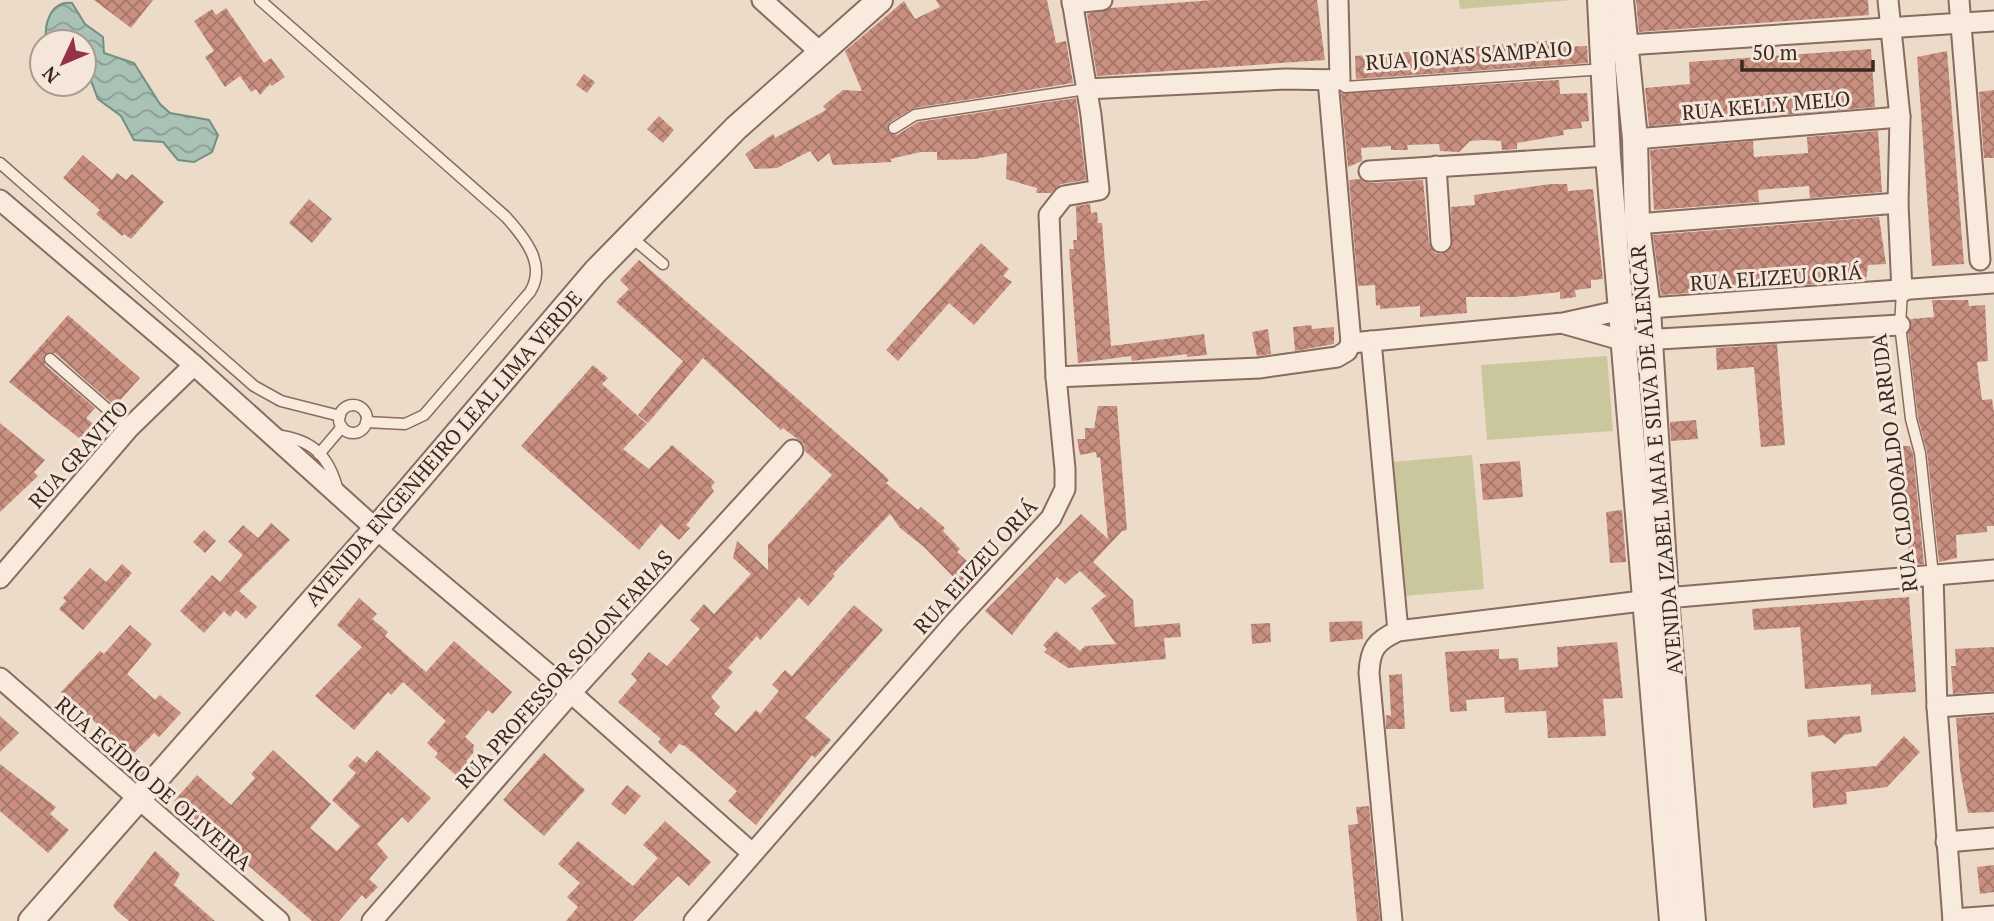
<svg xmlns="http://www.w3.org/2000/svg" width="1994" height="921" viewBox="0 0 1994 921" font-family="'PT Serif',serif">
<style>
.garden{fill:#cbc79d}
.water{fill:url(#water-waves);stroke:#709081;stroke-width:2}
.building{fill:url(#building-cross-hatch)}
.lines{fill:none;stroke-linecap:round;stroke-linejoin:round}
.service-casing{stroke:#886c5f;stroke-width:13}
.minor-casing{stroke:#886c5f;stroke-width:23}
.tertiary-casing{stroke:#886c5f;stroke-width:28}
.service{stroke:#f8eadd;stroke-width:10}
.minor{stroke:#f8eadd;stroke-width:19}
.tertiary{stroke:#f8eadd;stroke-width:24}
.labels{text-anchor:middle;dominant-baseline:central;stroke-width:6;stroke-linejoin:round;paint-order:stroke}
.street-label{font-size:21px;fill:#3a2821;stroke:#f4e7d9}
</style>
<defs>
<pattern id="water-waves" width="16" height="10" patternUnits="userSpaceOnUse" patternTransform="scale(1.75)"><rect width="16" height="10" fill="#aac1b5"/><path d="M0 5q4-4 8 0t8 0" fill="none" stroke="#8b9d93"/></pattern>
<pattern id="building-cross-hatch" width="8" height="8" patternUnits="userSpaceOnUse" patternTransform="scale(1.75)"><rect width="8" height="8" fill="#c99081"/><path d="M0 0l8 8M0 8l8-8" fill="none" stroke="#a47669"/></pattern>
</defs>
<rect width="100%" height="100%" fill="#eddbc9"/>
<g class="garden">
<polygon points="1459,0 1572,0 1460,9"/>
<polygon points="1607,356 1613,431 1487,440 1481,365"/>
<polygon points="1472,455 1484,589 1404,596 1392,462"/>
</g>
<path class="water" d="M72,3l13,21 18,13 1,16 30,10 26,41 10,9 39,7 9,15 -6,17 -18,10 -16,-2 -15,-18 -29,-2 -13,-24 -23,-17 -8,-21 -6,-7v-29h-38c-2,-18 4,-41 26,-39z"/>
<g class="building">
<polygon points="94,0 153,0 131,28"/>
<polygon points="936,0 1047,0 1056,43 1066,41 1073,83 914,108 890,122 888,132 897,135 918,122 1076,98 1086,180 1061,184 1051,193 1036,193 1037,188 1006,179 1007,153 975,159 937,160 937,152 921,152 890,159 892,162 833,165 829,153 818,162 810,151 777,168 755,169 745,154 773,134 775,138 826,110 823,106 843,90 862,91 845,51 904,1 915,19 940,7"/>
<polygon points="1212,0 1317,0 1325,60 1097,76 1087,14 1111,8"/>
<polygon points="1636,0 1868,0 1869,15 1639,32"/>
<polygon points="226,8 264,63 271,58 285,77 272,86 270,84 260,95 256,89 251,92 240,76 225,87 205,57 214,51 194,21 212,9 216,15"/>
<polygon points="1557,40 1560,47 1587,46 1588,63 1356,79 1355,56"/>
<polygon points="1871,49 1875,107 1649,126 1645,88 1690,84 1689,62"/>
<polygon points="1947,51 1964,264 1932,266 1917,57"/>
<polygon points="584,74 595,82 587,93 576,85"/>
<polygon points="1559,80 1560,94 1587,93 1589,121 1581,122 1582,128 1563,130 1564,135 1517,143 1517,149 1502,150 1501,141 1485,140 1470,141 1459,152 1440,151 1439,144 1407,145 1408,150 1391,150 1391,146 1361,148 1362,161 1348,167 1341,93"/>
<polygon points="1994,90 1994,158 1984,158 1979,92"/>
<polygon points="659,116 674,130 663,143 647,129"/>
<polygon points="1878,131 1882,192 1810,198 1809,186 1758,190 1759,202 1654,210 1650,150 1753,141 1754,157 1808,153 1807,137"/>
<polygon points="83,155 112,180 117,173 126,180 132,174 164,202 131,239 124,234 122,236 96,214 100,210 63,178"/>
<polygon points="1360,179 1370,183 1423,180 1429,243 1435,253 1441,254 1452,247 1451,207 1475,205 1474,195 1551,184 1567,184 1568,191 1593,189 1603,279 1591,280 1591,288 1575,290 1576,297 1560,299 1560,292 1514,297 1466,297 1467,313 1420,317 1420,306 1380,309 1380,305 1376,306 1375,285 1358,286 1349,180"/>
<polygon points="309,199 332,219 312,243 289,223"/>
<polygon points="1090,204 1091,213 1097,212 1098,223 1102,223 1111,346 1204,334 1207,355 1187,357 1187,354 1132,361 1131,356 1078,363 1069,249 1074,249 1073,240 1077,240 1076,206"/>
<polygon points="1879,217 1886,264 1868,265 1866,280 1844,282 1844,278 1817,280 1817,284 1661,295 1653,235"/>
<polygon points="981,243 1009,269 1003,276 1012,282 974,325 949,303 898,361 886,350"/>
<polygon points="639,260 882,473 889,480 886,483 918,510 921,507 945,528 943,531 960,549 957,552 978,571 964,588 924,547 900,528 890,514 833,574 835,576 808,606 799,597 760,640 757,636 728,668 733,672 711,697 720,707 714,714 736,732 756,710 760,714 779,691 772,685 785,670 792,676 854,605 883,630 805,718 831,740 815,758 812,755 756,825 728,801 737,791 685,746 679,744 671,754 658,742 661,739 618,702 637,680 631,674 649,652 667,666 700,629 690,620 704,604 714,614 751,574 733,558 737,541 768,570 768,545 832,475 805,451 804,444 783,428 781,430 703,358 648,423 638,415 683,361 616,302 629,289 620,280"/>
<polygon points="1932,300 1968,300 1969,306 1985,305 1988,361 1977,362 1982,400 1992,399 1994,413 1994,526 1987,526 1987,532 1956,535 1957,558 1939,562 1927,452 1918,418 1908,333 1911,319 1934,317"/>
<polygon points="68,315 140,378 115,406 55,353 44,355 45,365 95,408 86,418 98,428 85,443 9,382"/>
<polygon points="1311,325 1312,329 1334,327 1334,344 1295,351 1293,327"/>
<polygon points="1268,329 1271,354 1257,356 1252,332"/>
<polygon points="1777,344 1785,445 1761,447 1754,367 1717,370 1716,348"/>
<polygon points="593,365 608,378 602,384 647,424 623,449 649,469 672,445 715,482 711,487 714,491 686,525 690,528 679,540 661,524 639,550 521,446"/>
<polygon points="1098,406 1117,406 1127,530 1122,531 1093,562 1133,600 1135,627 1180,623 1181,637 1164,638 1166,659 1068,668 1044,652 1047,649 1043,645 1056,631 1080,651 1085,646 1116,644 1091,608 1106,596 1080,571 1065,584 1057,577 1012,635 985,611 1081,514 1108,539 1100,457 1097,458 1096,452 1080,455 1077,439 1085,439 1085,428 1094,428"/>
<polygon points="1696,420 1698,439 1671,441 1670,422"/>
<polygon points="0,423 45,460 34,472 38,476 0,512"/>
<polygon points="1900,446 1910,446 1913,454 1924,564 1910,565"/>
<polygon points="1520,461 1523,497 1483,500 1480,464"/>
<polygon points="1622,510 1626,562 1610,563 1606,512"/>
<polygon points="271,523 290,540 239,591 257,607 246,619 236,610 230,617 224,611 204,633 180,611 212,575 220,582 243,555 228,542 243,525 258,538"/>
<polygon points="204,530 216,541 205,553 193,542"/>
<polygon points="122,564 132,573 83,630 59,609 66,601 63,598 90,568 106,582"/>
<polygon points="1909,597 1916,692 1871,695 1871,684 1805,689 1800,627 1754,630 1752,609"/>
<polygon points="359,598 377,614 372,619 388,632 385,636 426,672 454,641 512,692 493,714 488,710 465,737 474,745 473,753 466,761 475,769 464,782 435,757 438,753 427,743 446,721 403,682 391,695 388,692 354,730 315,696 362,647 337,625"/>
<polygon points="1362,621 1363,639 1330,642 1329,622"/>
<polygon points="1270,623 1271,642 1252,644 1251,624"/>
<polygon points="130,625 152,644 127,674 155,700 160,695 181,713 159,737 154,733 132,755 61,692 100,651 104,654"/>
<polygon points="1617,642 1623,698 1603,699 1606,736 1548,738 1546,711 1505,713 1504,697 1466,700 1467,711 1450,712 1445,652 1499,649 1499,659 1518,658 1519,670 1558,667 1557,647"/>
<polygon points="1994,647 1994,691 1953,694 1951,666 1956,666 1955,649"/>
<polygon points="1402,674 1405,729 1386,729 1386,715 1391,716 1389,675"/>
<polygon points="1994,715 1994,812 1968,813 1960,770 1956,718"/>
<polygon points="0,716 19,733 0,752"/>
<polygon points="1860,716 1862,732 1844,735 1835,744 1823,735 1808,737 1807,720"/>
<polygon points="1904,736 1920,752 1887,787 1846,792 1847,804 1813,808 1811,772 1876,766"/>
<polygon points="273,750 331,804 310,828 337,851 360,826 332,800 356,773 348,766 357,756 366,763 377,750 431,798 408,823 402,817 377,844 388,857 369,879 378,887 366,899 362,895 339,921 312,921 174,801 197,775 231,805 255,778 251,774"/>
<polygon points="544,753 585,790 544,836 503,800"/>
<polygon points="0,764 56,807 50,814 69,830 48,853 0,811"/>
<polygon points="627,785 641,796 625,815 611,804"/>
<polygon points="1369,806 1380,921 1357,921 1348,825 1358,824 1356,807"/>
<polygon points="665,821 711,862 689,886 678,876 633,921 566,921 578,907 567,897 580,883 558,864 578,841 633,886 658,858 643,845"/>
<polygon points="155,851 180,874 174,885 215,921 129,921 116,910 113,905"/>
<polygon points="1994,865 1994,892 1980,894 1977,867"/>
</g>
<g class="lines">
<defs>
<g id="service">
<path d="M260,0l246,217c19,21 41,48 24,75l-106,123 -19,9 -39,-2"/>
<polyline points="1340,80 1345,87 1605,69"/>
<polyline points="894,128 915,115 1086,89"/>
<polyline points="0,163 254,386 281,401 340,416"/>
<polyline points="630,236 663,264"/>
<polyline points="1902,292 1900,325 1905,367 1911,419 1920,453 1933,575"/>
<polyline points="50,359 129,428"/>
<circle cx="353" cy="419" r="14"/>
<path d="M275,435c37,4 54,20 63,56"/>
<polyline points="319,454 342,427"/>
</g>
<g id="minor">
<polyline points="762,0 820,52"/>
<polyline points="1888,0 1900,117 1898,203 1902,292"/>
<polyline points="1959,0 1980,260"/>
<polyline points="1072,3 1102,0"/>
<polyline points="1611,46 1994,21"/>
<polyline points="1328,80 1351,343"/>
<polyline points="1086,89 1285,79 1340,80 1338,0"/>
<polyline points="1635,139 1900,117"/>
<polyline points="1436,166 1441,242"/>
<polyline points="1369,171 1608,156"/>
<polyline points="0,200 194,365 376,529 571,693 752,853"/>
<polyline points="1637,224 1898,203"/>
<polyline points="1565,324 1625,341 1900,325"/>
<polyline points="1371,341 1398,631"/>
<polyline points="1351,343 1563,323 1622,310 1994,283"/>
<polyline points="1056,377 1259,368 1337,357 1347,351 1351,343"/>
<polyline points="1933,575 1937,707 1953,921"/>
<polyline points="0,578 129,428 194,365"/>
<polyline points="0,678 279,921"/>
<polyline points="1937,707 1994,703"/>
<polyline points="1946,842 1994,838"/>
<polyline points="1953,919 1994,916"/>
<polyline points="372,921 571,693 793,450"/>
<polyline points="694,921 954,623 1051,518 1065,489 1065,469 1056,377 1049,215 1064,196 1099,190 1091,115 1072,0"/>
<path d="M1392,921l-23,-248c1,-24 7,-32 29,-42l268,-33 328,-28"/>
</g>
<g id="tertiary">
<polyline points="1600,0 1608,156 1672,921"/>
<polyline points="1621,0 1635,139 1637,224 1648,309 1666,598 1693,921"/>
<polyline points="31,921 376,529 595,272 736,128 880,0"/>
</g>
</defs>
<use href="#service" class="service-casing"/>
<use href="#minor" class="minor-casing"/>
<use href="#tertiary" class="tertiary-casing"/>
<use href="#service" class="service"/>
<use href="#minor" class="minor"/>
<use href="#tertiary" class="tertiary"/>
</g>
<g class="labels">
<g class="street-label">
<text transform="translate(1469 55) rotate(-4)">RUA JONAS SAMPAIO</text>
<text transform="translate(1766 105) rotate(-5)">RUA KELLY MELO</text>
<text transform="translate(1776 277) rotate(-4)">RUA ELIZEU ORIÁ</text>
<text transform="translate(443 448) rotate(-49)">AVENIDA ENGENHEIRO LEAL LIMA VERDE</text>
<text transform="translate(78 454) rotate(-48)">RUA GRAVITO</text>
<text transform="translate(1656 460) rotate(-95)">AVENIDA IZABEL MAIA E SILVA DE ALENCAR</text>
<text transform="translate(1894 463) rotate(-97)">RUA CLODOALDO ARRUDA</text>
<text transform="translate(975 566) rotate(-48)">RUA ELIZEU ORIÁ</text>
<text transform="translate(564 669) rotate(-48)">RUA PROFESSOR SOLON FARIAS</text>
<text transform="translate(154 783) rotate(41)">RUA EGÍDIO DE OLIVEIRA</text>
</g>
</g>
<g transform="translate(63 63) rotate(226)"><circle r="33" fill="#f4e7d9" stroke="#aa9b8f" stroke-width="2"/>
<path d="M0-5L12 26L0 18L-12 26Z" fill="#943247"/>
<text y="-10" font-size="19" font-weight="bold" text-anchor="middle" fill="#3a2821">N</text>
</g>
<path d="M1742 60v10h131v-10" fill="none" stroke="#3a2821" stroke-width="3.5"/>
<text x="1752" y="60" font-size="21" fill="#3a2821" stroke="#f4e7d9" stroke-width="5" paint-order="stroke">50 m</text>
</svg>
